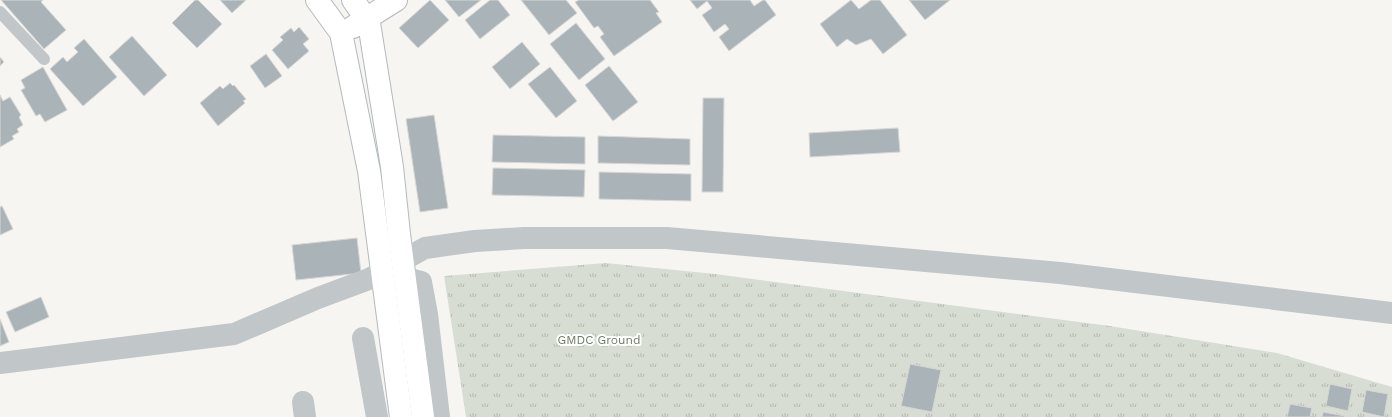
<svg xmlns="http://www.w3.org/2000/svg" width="1392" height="417" viewBox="0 0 1392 417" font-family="'Work Sans',sans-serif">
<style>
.park{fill:url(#park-tufts)}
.building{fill:#aab4b8;stroke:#d7d7d5}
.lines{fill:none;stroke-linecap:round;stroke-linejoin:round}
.secondary-casing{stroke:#b3babd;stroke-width:24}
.lane{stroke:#c1c6c8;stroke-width:12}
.street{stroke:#c1c6c8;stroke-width:22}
.secondary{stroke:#fff;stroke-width:22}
.labels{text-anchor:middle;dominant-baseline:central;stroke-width:4;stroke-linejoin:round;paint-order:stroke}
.park-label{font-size:12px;fill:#6b7b63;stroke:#fff}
</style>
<defs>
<pattern id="park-tufts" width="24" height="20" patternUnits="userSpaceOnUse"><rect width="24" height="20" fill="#d8ddd3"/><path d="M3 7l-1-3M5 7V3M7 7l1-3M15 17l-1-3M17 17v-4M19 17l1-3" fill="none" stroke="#b3b8b1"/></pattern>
</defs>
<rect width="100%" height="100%" fill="#f6f5f2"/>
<polygon class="park" points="606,263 715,274 1110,326 1277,353 1392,387 1392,417 466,417 444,276"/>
<g class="building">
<polygon points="1,0 43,0 41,2 66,30 44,49"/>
<polygon points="195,0 198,0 222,24 197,48 172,23"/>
<polygon points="220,0 246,0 232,13"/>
<polygon points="430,0 449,20 418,48 399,28"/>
<polygon points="445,0 481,0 459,17"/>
<polygon points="490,0 498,0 510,15 480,39 465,20"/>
<polygon points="521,0 566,0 577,13 549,35"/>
<polygon points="579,0 650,0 659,12 656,13 662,22 614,56 600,37 604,34 598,26 594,28 575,2"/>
<polygon points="690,0 750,0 754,6 763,0 765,0 776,15 729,51 719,37 729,29 725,24 714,32 702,15 712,8 707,1 697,9"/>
<polygon points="851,0 859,9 871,0 880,0 907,35 883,54 871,39 856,45 847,39 837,47 820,24"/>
<polygon points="909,0 950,0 925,20"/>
<polygon points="576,23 605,59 579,80 550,44"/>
<polygon points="299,27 309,39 303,44 309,51 288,69 272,50 283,40 280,37 291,28 294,32"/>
<polygon points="132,36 167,75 144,96 109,57"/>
<polygon points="84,39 117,77 83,106 50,69 63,57 67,62 78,52 74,48"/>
<polygon points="522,42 540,64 510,89 492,67"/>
<polygon points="266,54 282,76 265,88 250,66"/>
<polygon points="0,57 4,62 0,66"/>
<polygon points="609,66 638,102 613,121 585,85"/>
<polygon points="43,67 67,110 45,122 40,114 36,116 21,90 25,88 21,80"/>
<polygon points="550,67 577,101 556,118 528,84"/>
<polygon points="230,83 233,86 234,85 246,99 243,101 245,103 218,126 200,103 220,86 223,89"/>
<polygon points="0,95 3,101 10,97 21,115 19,117 23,125 17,129 19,132 12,136 14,139 0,147"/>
<polygon points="703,98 724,98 723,192 702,192"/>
<polygon points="434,115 448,208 420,212 406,119"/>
<polygon points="898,128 900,152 810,157 809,133"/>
<polygon points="493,135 585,137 585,164 492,162"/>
<polygon points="598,136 690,139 690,165 598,163"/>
<polygon points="493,168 585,170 584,197 492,195"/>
<polygon points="599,172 691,174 691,201 599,199"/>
<polygon points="2,206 13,229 0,235 0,207"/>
<polygon points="357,238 361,273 296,280 292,245"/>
<polygon points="41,297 49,317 15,332 6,312"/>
<polygon points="0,319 9,342 0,346"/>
<polygon points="910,364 941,370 932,412 901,406"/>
<polygon points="1330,384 1352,389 1348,411 1326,406"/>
<polygon points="1366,390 1388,394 1384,417 1362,412"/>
<polygon points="1290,404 1312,408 1310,417 1287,417"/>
<polygon points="1323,412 1345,416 1345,417 1322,417"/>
</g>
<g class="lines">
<defs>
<g id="secondary">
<polyline points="317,0 341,33 369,171 401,417"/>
<polyline points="353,0 369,23 392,167 399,234 423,417"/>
<polyline points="353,27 396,0"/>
</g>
</defs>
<use href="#secondary" class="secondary-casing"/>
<polyline class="lane" points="0,12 44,59"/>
<g class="street">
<polyline points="405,278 421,282 427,314 439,417"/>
<polyline points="363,338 377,417"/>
<polyline points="0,363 234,334 318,298 369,279 425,248 475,241 524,238 667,238 1060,273 1392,313"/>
<polyline points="303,402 305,417"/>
</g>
<use href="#secondary" class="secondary"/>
</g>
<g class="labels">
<g class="park-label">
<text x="599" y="340">GMDC Ground</text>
</g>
</g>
</svg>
